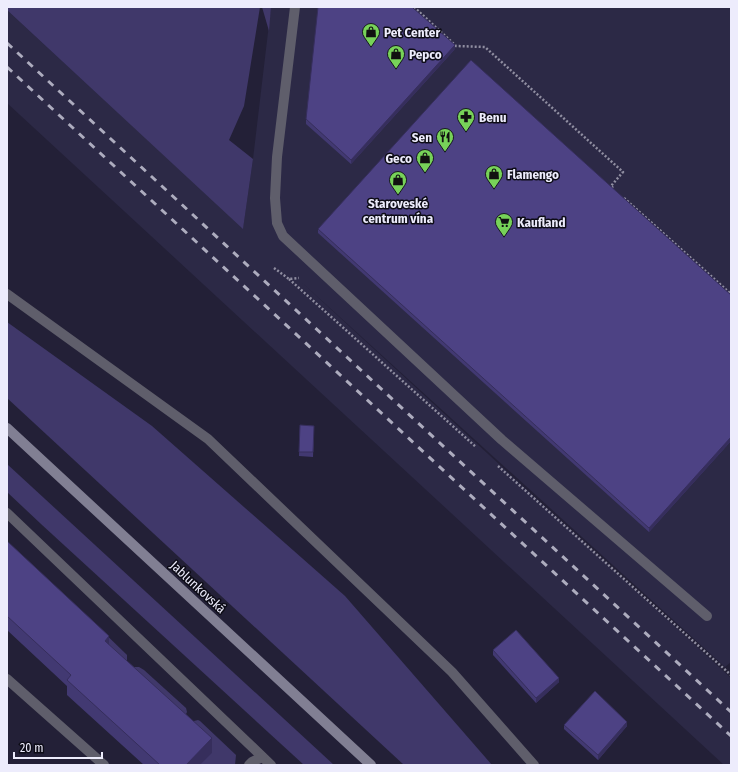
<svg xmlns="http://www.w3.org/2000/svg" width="738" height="772" viewBox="0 0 738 772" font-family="'Fira Sans Condensed',sans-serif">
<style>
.built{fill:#2c2946}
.green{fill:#40386a}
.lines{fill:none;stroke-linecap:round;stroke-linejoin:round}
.path{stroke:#908ea1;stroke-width:2.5;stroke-dasharray:2 2;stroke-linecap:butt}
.service{stroke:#5f5e6b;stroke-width:10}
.secondary{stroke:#817f93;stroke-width:10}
.rail{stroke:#adacbe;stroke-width:3;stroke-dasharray:7 7;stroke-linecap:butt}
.wall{fill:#423972}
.shaded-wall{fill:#362e5c}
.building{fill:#4d4284;stroke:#362e5c}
.labels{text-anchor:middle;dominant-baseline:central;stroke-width:3;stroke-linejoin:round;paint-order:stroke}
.poi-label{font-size:13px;font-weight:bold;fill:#edecfc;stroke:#0d0c16;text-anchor:start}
.street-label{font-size:13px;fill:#edecfc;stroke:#0d0c16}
</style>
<rect width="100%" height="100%" fill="#232037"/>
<polygon class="built" points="271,7 731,7 731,662 725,667 298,279 731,678 731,765 724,765 7,103 7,10 243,228 253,159"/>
<g class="green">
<polygon points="7,7 260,7 244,106 229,140 253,159 243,229 7,10"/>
<polygon points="262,7 271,7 269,31"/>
<polygon points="7,322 152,426 345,596 492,765 404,765 7,398"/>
<polygon points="7,464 334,765 304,765 41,524 7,492"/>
<polygon points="94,623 127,655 127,660 119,669"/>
<polygon points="135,667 139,667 144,670 186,708 187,712 185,716 131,670"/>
<polygon points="198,720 200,721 236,755 235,765 200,765 185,729 194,721"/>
</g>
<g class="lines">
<g class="path">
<polyline points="414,7 456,46 485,47 623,172 611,186 613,188"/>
<polyline points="624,198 731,294"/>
<polyline points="274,268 289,279 299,278"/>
<polyline points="289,279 476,447"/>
<polyline points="498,466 731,675"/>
</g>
<g class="service">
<polyline points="295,7 277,157 275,198 277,223 283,236 502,440 707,616"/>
<polyline points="7,294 208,439 452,672 534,765"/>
<polyline points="7,513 271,765"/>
<polyline points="7,679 104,765"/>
<polyline points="249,765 252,762 262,757"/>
</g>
<polyline class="secondary" points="7,428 371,765"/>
<g class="rail">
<polyline points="7,43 731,712"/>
<polyline points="7,67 731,736"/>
</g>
</g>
<g class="wall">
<polygon points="455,49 351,164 306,124 306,119"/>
<polygon points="318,229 731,295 731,441 649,532 318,233"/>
<polygon points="300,425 314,426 313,457 299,456"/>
<polygon points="7,541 109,645 212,753 200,765 144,765 67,695 67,686 7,630"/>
<polygon points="493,650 559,682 536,703 493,655"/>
<polygon points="564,725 627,726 598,760 564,729"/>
</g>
<g class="shaded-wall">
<polygon points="455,45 455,49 351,164 351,160"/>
<polygon points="731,437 731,441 649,532 649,528"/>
<polygon points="109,636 109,650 105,641"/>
<polygon points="559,678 559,682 536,703 536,698"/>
<polygon points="627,722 627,726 598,760 598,755"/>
<polygon points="212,738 212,753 200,765 186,765"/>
</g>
<g class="building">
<polygon points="318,7 412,7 455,45 351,160 306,119"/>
<polygon points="471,60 731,295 731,437 649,528 318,229"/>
<polygon points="300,425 314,426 313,452 299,452"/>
<polygon points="7,541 109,636 105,641 212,738 186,765 160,765 67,680 71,675 7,616"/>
<polygon points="516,630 559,678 536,698 493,650"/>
<polygon points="595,691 627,722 598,755 564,725"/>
</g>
<defs>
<symbol id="shop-pin" viewBox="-11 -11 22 30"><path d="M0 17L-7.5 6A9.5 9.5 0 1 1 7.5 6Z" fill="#77d259" stroke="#0d0c16"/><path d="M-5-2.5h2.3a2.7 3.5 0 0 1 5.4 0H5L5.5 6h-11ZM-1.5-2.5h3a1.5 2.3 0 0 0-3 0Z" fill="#111"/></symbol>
<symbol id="pharmacy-pin" viewBox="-11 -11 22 30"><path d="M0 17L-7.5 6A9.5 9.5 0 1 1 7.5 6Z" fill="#77d259" stroke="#0d0c16"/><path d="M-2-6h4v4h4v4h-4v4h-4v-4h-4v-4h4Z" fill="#111"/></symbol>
<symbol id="restaurant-pin" viewBox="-11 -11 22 30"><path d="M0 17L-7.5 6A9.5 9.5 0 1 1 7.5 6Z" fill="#77d259" stroke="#0d0c16"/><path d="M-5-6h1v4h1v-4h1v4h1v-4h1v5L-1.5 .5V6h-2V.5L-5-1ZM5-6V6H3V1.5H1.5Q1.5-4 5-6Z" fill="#111"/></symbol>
<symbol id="supermarket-pin" viewBox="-11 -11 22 30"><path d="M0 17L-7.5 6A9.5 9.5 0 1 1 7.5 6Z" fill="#77d259" stroke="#0d0c16"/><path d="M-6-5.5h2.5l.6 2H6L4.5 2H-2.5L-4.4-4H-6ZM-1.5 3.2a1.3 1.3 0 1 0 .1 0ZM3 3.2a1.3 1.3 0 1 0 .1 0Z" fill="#111"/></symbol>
</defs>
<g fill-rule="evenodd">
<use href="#shop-pin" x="361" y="22" width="20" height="27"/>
<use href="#shop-pin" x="386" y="44" width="20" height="27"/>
<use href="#pharmacy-pin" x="456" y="107" width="20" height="27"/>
<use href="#restaurant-pin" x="435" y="127" width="20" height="27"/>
<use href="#shop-pin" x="415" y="148" width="20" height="27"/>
<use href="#shop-pin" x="484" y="164" width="20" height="27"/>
<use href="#shop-pin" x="388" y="170" width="20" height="27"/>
<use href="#supermarket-pin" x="494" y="212" width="20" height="27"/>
</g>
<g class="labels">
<g class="poi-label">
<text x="384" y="32">Pet Center</text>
<text x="409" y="54">Pepco</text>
<text x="479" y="117">Benu</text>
<text x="432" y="137" text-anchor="end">Sen</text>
<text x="412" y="158" text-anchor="end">Geco</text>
<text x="507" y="174">Flamengo</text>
<text x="398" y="203" text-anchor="middle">Staroveské<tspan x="398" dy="15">centrum vína</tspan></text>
<text x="517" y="222">Kaufland</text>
</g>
<g class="street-label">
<text transform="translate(198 587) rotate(43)">Jablunkovská</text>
</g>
</g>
<rect width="738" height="772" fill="none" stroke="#edecfc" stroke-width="16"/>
<path d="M14 752v6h88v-6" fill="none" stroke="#edecfc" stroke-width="2"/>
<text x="20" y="752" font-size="12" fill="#edecfc" stroke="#0d0c16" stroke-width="3" paint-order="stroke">20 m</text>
</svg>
